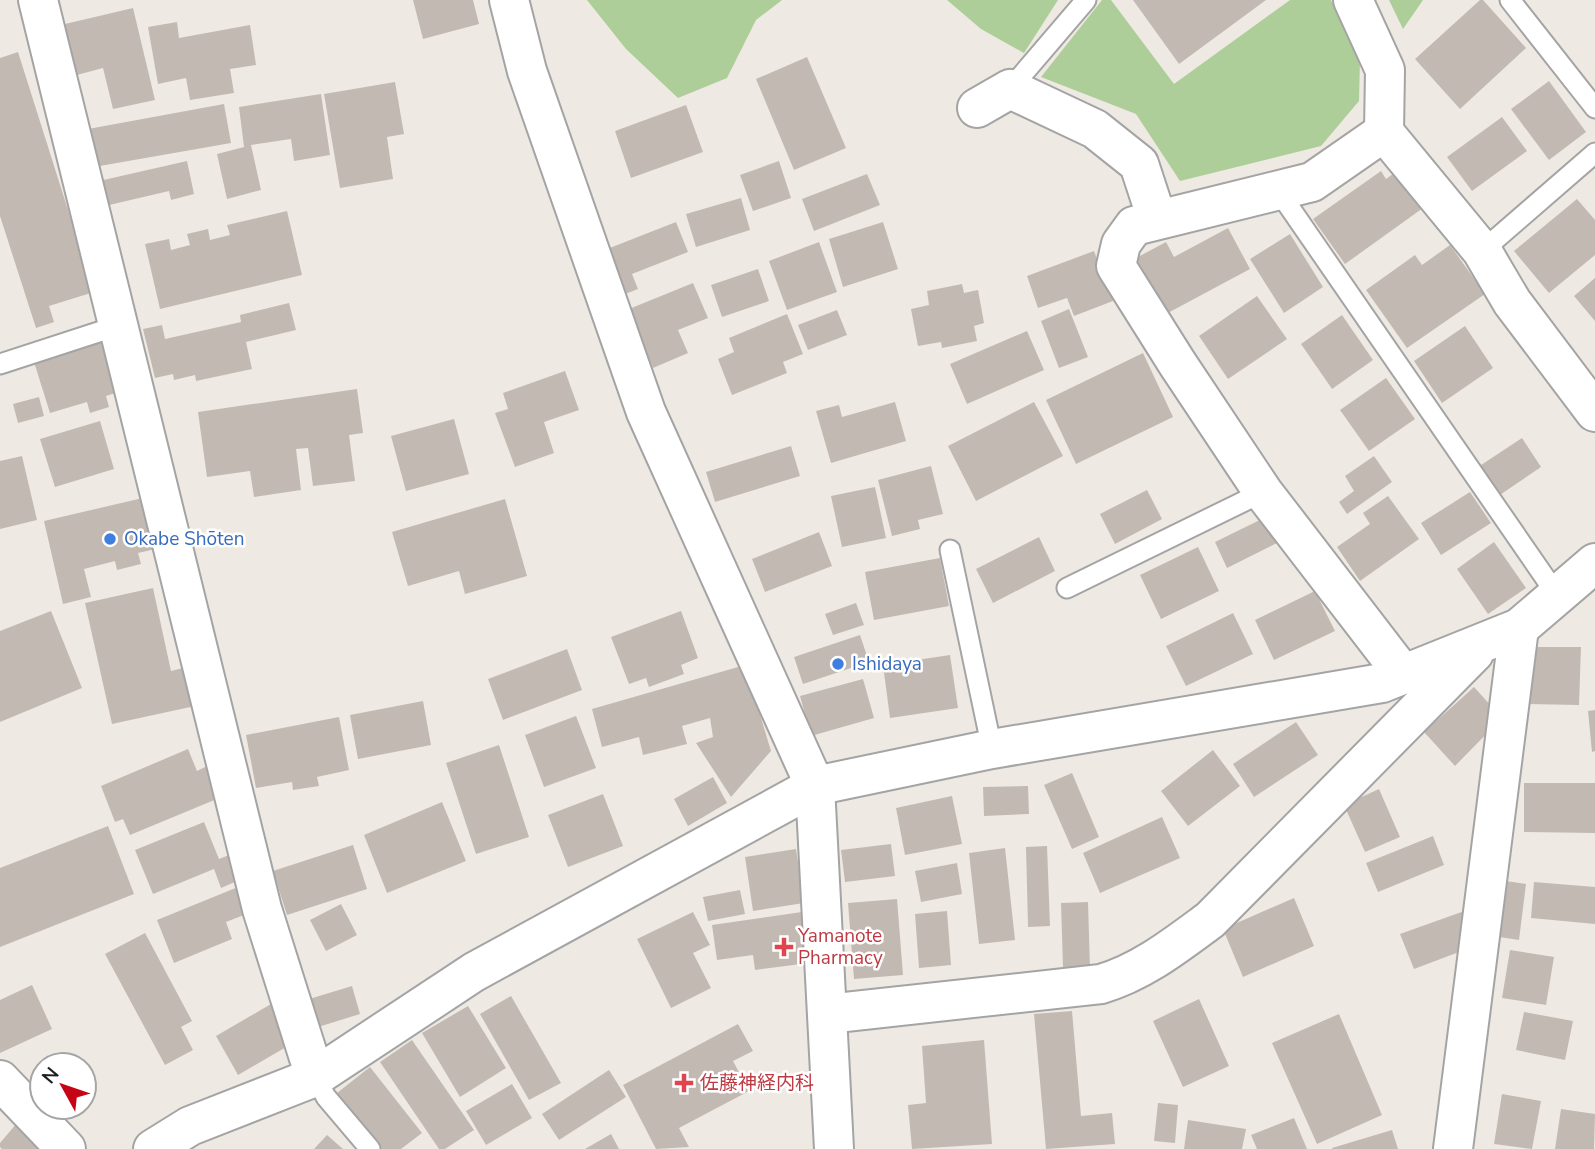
<svg xmlns="http://www.w3.org/2000/svg" width="1595" height="1149" viewBox="0 0 1595 1149" font-family="'Nunito Sans','Noto Sans JP',sans-serif">
<style>
.forest{fill:#adcd99}
.building{fill:#c3b9b3}
.lines{fill:none;stroke-linecap:round;stroke-linejoin:round}
.service-casing{stroke:#a4a4a4;stroke-width:23}
.minor-casing{stroke:#a4a4a4;stroke-width:42}
.service{stroke:#fff;stroke-width:19}
.minor{stroke:#fff;stroke-width:38}
.shop-dot{fill:#3f7fe0;stroke:#fff;stroke-width:2.5}
.health-dot{fill:#e0444e;stroke:#fff;stroke-width:2.5}
.labels{text-anchor:middle;dominant-baseline:central;stroke-width:5;stroke-linejoin:round;paint-order:stroke}
.shop-label{font-size:19px;fill:#366cbe;stroke:#fff;text-anchor:start}
.health-label{font-size:19px;fill:#be3a42;stroke:#fff;text-anchor:start}
</style>
<rect width="100%" height="100%" fill="#eeeae3"/>
<g class="forest">
<polygon points="587,0 782,0 756,20 727,78 678,98 626,49"/>
<polygon points="947,0 1058,0 1024,53 981,29"/>
<polygon points="1102,0 1111,0 1174,84 1290,0 1331,0 1360,60 1359,101 1321,146 1180,181 1136,114 1041,77"/>
<polygon points="1389,0 1423,0 1403,29"/>
</g>
<g class="building">
<polygon points="413,0 473,0 479,24 423,39"/>
<polygon points="1133,0 1266,0 1179,64"/>
<polygon points="1480,0 1483,0 1526,48 1460,109 1415,59"/>
<polygon points="133,8 155,100 113,109 103,68 77,75 65,24"/>
<polygon points="177,22 179,38 250,25 256,65 230,69 234,93 190,100 186,78 158,84 148,27"/>
<polygon points="18,52 94,292 49,306 54,322 36,328 0,216 0,58"/>
<polygon points="807,57 846,148 794,170 756,79"/>
<polygon points="1549,81 1586,132 1549,160 1511,109"/>
<polygon points="395,82 404,134 387,137 393,179 340,188 324,94"/>
<polygon points="321,94 330,155 294,161 291,139 251,145 261,190 227,199 217,154 244,147 239,107"/>
<polygon points="224,104 231,143 94,167 88,129"/>
<polygon points="686,105 703,152 631,178 615,131"/>
<polygon points="1502,117 1527,151 1472,191 1447,157"/>
<polygon points="187,161 194,194 171,200 169,191 105,206 99,181"/>
<polygon points="779,161 791,198 753,211 740,175"/>
<polygon points="1381,171 1386,179 1397,171 1423,208 1345,264 1313,219"/>
<polygon points="867,174 880,205 814,231 802,199"/>
<polygon points="741,198 750,230 696,247 686,214"/>
<polygon points="1577,199 1595,220 1595,255 1549,293 1514,251"/>
<polygon points="287,211 302,275 160,309 145,244 169,239 171,250 190,245 187,234 208,229 210,240 230,235 227,225"/>
<polygon points="676,222 688,252 632,274 638,289 620,296 602,251"/>
<polygon points="883,222 898,269 843,287 829,239"/>
<polygon points="1228,228 1250,269 1166,314 1136,258 1166,242 1174,257"/>
<polygon points="1290,234 1323,287 1284,313 1250,259"/>
<polygon points="819,242 837,292 787,310 769,261"/>
<polygon points="1450,245 1485,294 1407,348 1366,290 1415,255 1422,265"/>
<polygon points="1094,251 1113,301 1074,316 1067,298 1038,308 1027,276"/>
<polygon points="758,269 769,301 722,317 711,285"/>
<polygon points="1595,278 1595,321 1574,296"/>
<polygon points="693,283 708,318 678,330 688,353 653,368 629,309"/>
<polygon points="962,284 964,293 978,290 984,323 974,326 977,341 942,348 941,342 918,346 911,309 929,305 927,291"/>
<polygon points="1257,296 1287,339 1228,379 1199,336"/>
<polygon points="289,303 296,330 246,342 252,369 196,381 195,375 174,380 173,374 155,378 143,329 162,325 165,339 241,322 240,315"/>
<polygon points="1069,309 1088,357 1059,368 1041,321"/>
<polygon points="837,310 847,335 808,350 798,325"/>
<polygon points="787,314 803,354 783,362 787,373 732,395 718,359 734,352 729,338"/>
<polygon points="1342,315 1373,360 1332,389 1301,344"/>
<polygon points="1465,326 1493,368 1442,403 1414,361"/>
<polygon points="1027,331 1044,370 967,404 950,364"/>
<polygon points="105,341 119,392 106,396 109,407 90,413 87,402 50,413 34,362"/>
<polygon points="1143,353 1173,417 1076,464 1046,400"/>
<polygon points="565,371 579,410 544,422 554,453 515,467 495,413 508,409 503,393"/>
<polygon points="1386,378 1415,419 1369,451 1340,410"/>
<polygon points="357,389 363,433 349,435 355,481 313,486 308,448 296,449 301,490 254,497 250,471 207,477 198,412"/>
<polygon points="39,397 44,416 18,423 13,404"/>
<polygon points="895,402 906,441 831,463 816,411 839,405 842,417"/>
<polygon points="1034,402 1063,456 976,501 948,446"/>
<polygon points="454,419 469,474 406,491 391,436"/>
<polygon points="100,421 114,469 55,487 40,439"/>
<polygon points="1522,438 1541,467 1494,499 1475,469"/>
<polygon points="791,446 800,476 715,502 706,472"/>
<polygon points="22,456 37,520 0,529 0,461"/>
<polygon points="1374,456 1392,482 1347,514 1339,502 1354,491 1345,476"/>
<polygon points="931,466 943,514 918,520 920,529 892,536 878,480"/>
<polygon points="875,487 886,538 842,547 831,496"/>
<polygon points="1147,490 1162,519 1115,544 1100,514"/>
<polygon points="1470,492 1491,523 1441,555 1421,523"/>
<polygon points="1388,496 1419,539 1360,581 1337,547 1370,524 1363,513"/>
<polygon points="147,497 160,548 138,553 141,564 117,570 115,561 84,569 91,597 63,604 44,521"/>
<polygon points="505,499 527,576 465,594 459,571 408,586 392,532"/>
<polygon points="1270,515 1283,540 1227,568 1215,542"/>
<polygon points="819,532 832,566 765,592 752,559"/>
<polygon points="1039,537 1055,571 993,603 976,569"/>
<polygon points="1494,542 1526,588 1488,614 1457,569"/>
<polygon points="1198,547 1219,591 1161,619 1140,575"/>
<polygon points="940,558 949,606 874,620 865,572"/>
<polygon points="153,588 171,671 187,667 195,706 112,724 85,603"/>
<polygon points="1315,591 1335,631 1274,660 1255,620"/>
<polygon points="856,603 864,625 833,635 825,614"/>
<polygon points="51,611 82,688 0,722 0,631"/>
<polygon points="681,611 698,658 681,665 684,674 649,687 646,678 629,684 611,637"/>
<polygon points="1233,613 1253,654 1186,686 1166,646"/>
<polygon points="860,635 869,662 803,684 794,657"/>
<polygon points="1526,647 1581,647 1579,705 1526,704"/>
<polygon points="567,649 582,690 503,720 488,679"/>
<polygon points="950,655 958,708 890,718 883,665"/>
<polygon points="745,665 771,751 731,797 696,743 713,737 710,718 682,726 687,744 643,755 639,737 602,747 592,709"/>
<polygon points="863,679 874,718 811,736 800,696"/>
<polygon points="1474,687 1502,718 1455,766 1424,732"/>
<polygon points="423,701 431,745 358,759 350,715"/>
<polygon points="1595,710 1595,751 1592,752 1588,711"/>
<polygon points="576,716 596,768 544,787 525,735"/>
<polygon points="339,717 349,770 317,777 319,786 293,790 292,782 256,788 246,735"/>
<polygon points="1296,722 1318,755 1254,797 1233,764"/>
<polygon points="499,745 529,837 476,854 446,763"/>
<polygon points="188,749 197,771 211,764 224,796 130,835 123,819 115,822 101,786"/>
<polygon points="1213,750 1240,786 1188,826 1161,791"/>
<polygon points="1072,773 1099,837 1072,849 1044,785"/>
<polygon points="713,777 727,803 688,826 674,799"/>
<polygon points="1524,783 1595,783 1595,833 1524,832"/>
<polygon points="1028,786 1029,814 984,816 983,787"/>
<polygon points="1379,789 1400,837 1365,852 1344,805"/>
<polygon points="603,794 623,846 568,867 548,815"/>
<polygon points="952,796 962,844 905,855 896,808"/>
<polygon points="442,802 466,861 387,893 364,835"/>
<polygon points="1162,817 1180,858 1100,893 1083,853"/>
<polygon points="204,822 219,859 234,853 244,878 221,888 214,869 153,894 135,850"/>
<polygon points="108,826 134,894 0,947 0,868"/>
<polygon points="1433,836 1444,865 1378,892 1366,863"/>
<polygon points="891,844 895,876 845,882 841,850"/>
<polygon points="353,845 367,889 287,915 273,871"/>
<polygon points="1047,846 1050,926 1028,927 1026,847"/>
<polygon points="1005,848 1015,940 979,944 969,853"/>
<polygon points="796,849 804,903 753,911 745,857"/>
<polygon points="957,863 962,894 921,902 915,871"/>
<polygon points="1506,881 1526,884 1519,940 1499,937"/>
<polygon points="1534,882 1595,887 1595,924 1531,918"/>
<polygon points="238,887 249,913 226,922 232,939 174,963 157,920"/>
<polygon points="740,890 745,914 708,921 703,897"/>
<polygon points="1294,898 1314,946 1243,977 1223,929"/>
<polygon points="897,899 903,975 854,979 848,903"/>
<polygon points="1088,902 1090,968 1063,968 1061,903"/>
<polygon points="341,904 357,935 326,951 310,920"/>
<polygon points="1467,910 1467,949 1414,969 1400,934"/>
<polygon points="947,911 951,965 919,968 915,914"/>
<polygon points="693,912 710,945 693,953 711,988 671,1008 637,939"/>
<polygon points="802,912 809,963 755,970 753,955 717,960 712,925"/>
<polygon points="145,933 192,1021 181,1027 193,1050 165,1065 105,954"/>
<polygon points="1510,950 1554,957 1546,1005 1502,998"/>
<polygon points="32,985 52,1029 0,1053 0,1000"/>
<polygon points="352,986 360,1014 315,1028 306,1000"/>
<polygon points="511,996 561,1083 529,1100 480,1014"/>
<polygon points="1199,999 1229,1066 1183,1087 1153,1021"/>
<polygon points="271,1004 293,1043 238,1075 216,1036"/>
<polygon points="468,1006 506,1068 460,1097 422,1033"/>
<polygon points="1072,1011 1081,1116 1112,1113 1115,1144 1046,1149 1034,1014"/>
<polygon points="1524,1012 1573,1021 1565,1060 1516,1050"/>
<polygon points="1339,1014 1382,1115 1317,1144 1272,1043"/>
<polygon points="738,1024 753,1051 733,1061 749,1091 679,1128 689,1147 656,1149 623,1085"/>
<polygon points="412,1040 474,1130 445,1149 439,1149 380,1062"/>
<polygon points="984,1040 992,1144 912,1149 908,1105 926,1103 922,1046"/>
<polygon points="370,1067 422,1133 401,1149 381,1149 337,1093"/>
<polygon points="609,1070 626,1097 559,1140 542,1114"/>
<polygon points="512,1084 532,1118 486,1145 466,1111"/>
<polygon points="1502,1094 1541,1101 1532,1149 1494,1144"/>
<polygon points="1158,1103 1178,1105 1175,1143 1154,1141"/>
<polygon points="1561,1109 1595,1114 1594,1149 1555,1149"/>
<polygon points="1294,1118 1307,1149 1257,1149 1251,1135"/>
<polygon points="1188,1120 1246,1129 1242,1149 1184,1149"/>
<polygon points="17,1123 43,1149 2,1149 0,1147 0,1143"/>
<polygon points="1392,1130 1398,1149 1332,1149 1332,1148"/>
<polygon points="611,1134 619,1149 585,1149"/>
<polygon points="327,1135 343,1149 314,1149"/>
</g>
<g class="lines">
<defs>
<g id="service">
<polyline points="1510,0 1595,108"/>
<polyline points="1010,89 1086,0"/>
<polyline points="1279,192 1557,595"/>
<polyline points="1482,251 1595,153"/>
<polyline points="0,364 117,326"/>
<polyline points="950,550 992,749"/>
<polyline points="1067,588 1263,492"/>
<polyline points="315,1077 326,1097 370,1149"/>
</g>
<g id="minor">
<polyline points="38,0 262,909 315,1077"/>
<polyline points="509,0 527,71 646,412 815,786 834,1149"/>
<polyline points="1353,0 1385,70 1384,132 1482,251 1512,302 1595,412"/>
<polyline points="977,108 1010,89 1095,129 1139,164 1157,219"/>
<polyline points="1384,132 1312,182 1134,226 1121,244 1116,266 1177,363 1263,492 1403,674"/>
<path d="M827,1014l274,-30c41,-12 75,-39 109,-64l264,-267"/>
<polyline points="0,1080 66,1149"/>
<polyline points="153,1149 190,1126 315,1077 474,972 815,786 992,749 1382,683 1519,628 1595,563"/>
<polyline points="1453,1149 1519,628"/>
</g>
</defs>
<use href="#service" class="service-casing"/>
<use href="#minor" class="minor-casing"/>
<use href="#service" class="service"/>
<use href="#minor" class="minor"/>
</g>
<g class="shop-dot">
<circle cx="110" cy="539" r="7"/>
<circle cx="838" cy="664" r="7"/>
</g>
<g class="health-dot">
<path d="M780.5 936.5h7v7h7v7h-7v7h-7v-7h-7v-7h7z"/>
<path d="M680.5 1072.5h7v7h7v7h-7v7h-7v-7h-7v-7h7z"/>
</g>
<g class="labels">
<g class="shop-label">
<text x="124" y="539">Okabe Shōten</text>
<text x="852" y="664">Ishidaya</text>
</g>
<g class="health-label">
<text x="798" y="936">Yamanote<tspan x="798" dy="22">Pharmacy</tspan></text>
<text x="700" y="1083">佐藤神経内科</text>
</g>
</g>
<g transform="translate(63 1086) rotate(310)"><circle r="33" fill="#ffffff" stroke="#a5a5a5" stroke-width="2"/>
<path d="M0-5L12 26L0 18L-12 26Z" fill="#c60415"/>
<text y="-10" font-size="19" font-weight="bold" text-anchor="middle" fill="#1d1d1d">N</text>
</g>
</svg>
